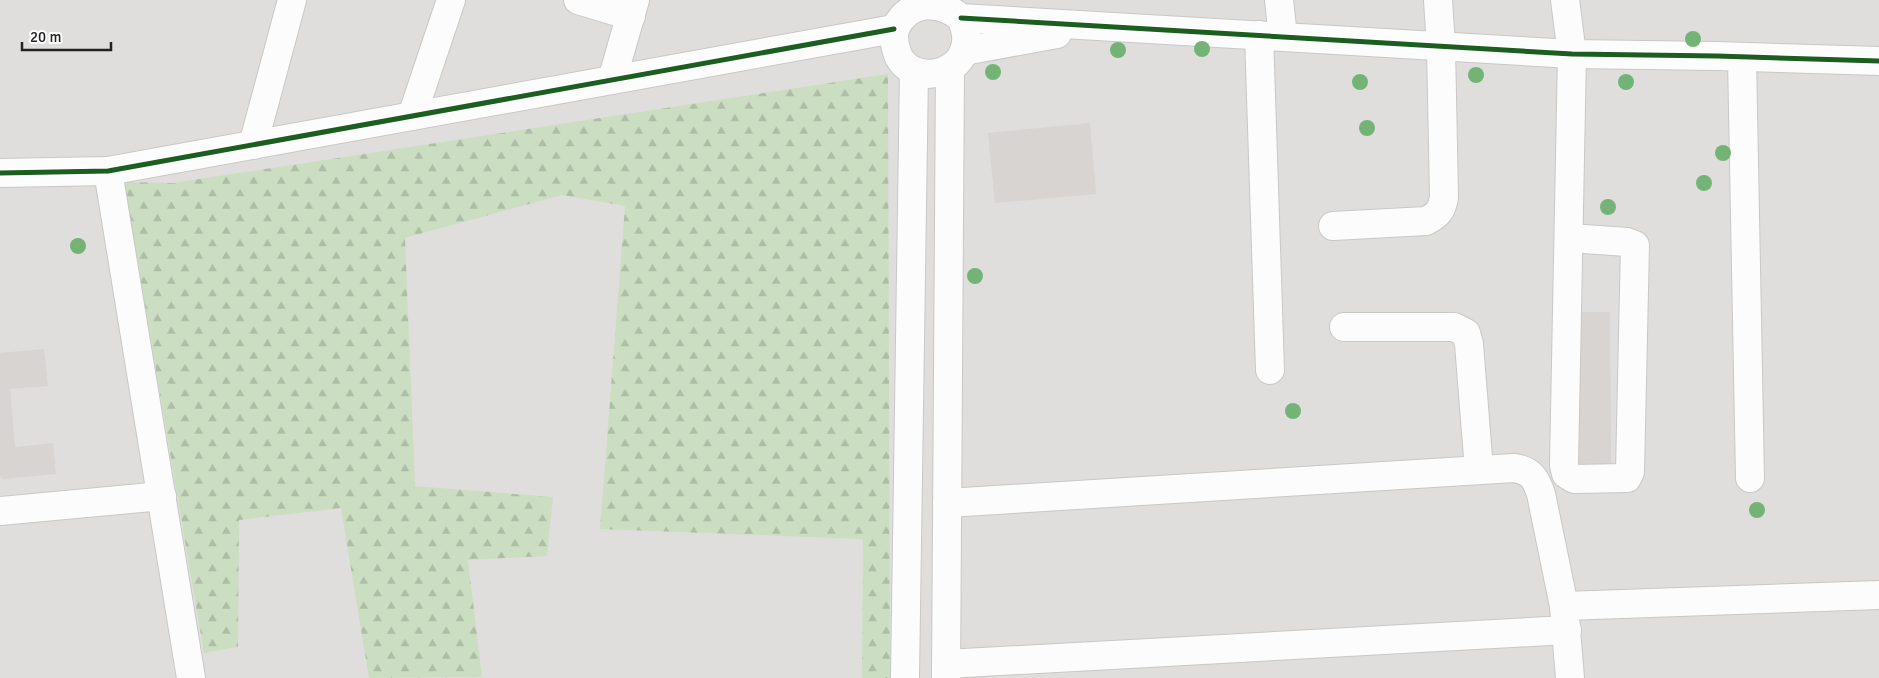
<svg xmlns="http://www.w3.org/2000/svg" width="1879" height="678" viewBox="0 0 1879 678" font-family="Signika,sans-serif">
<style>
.residential{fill:#dfdedc}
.forest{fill:url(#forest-firs)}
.building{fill:#d7d4d2}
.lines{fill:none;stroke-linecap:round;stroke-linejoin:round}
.minor-casing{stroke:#c9c8c7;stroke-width:30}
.tertiary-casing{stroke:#c9c8c7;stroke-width:30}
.minor{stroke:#fdfcfc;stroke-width:28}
.tertiary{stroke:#fdfcfc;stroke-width:28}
.cycleway-casing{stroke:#fff;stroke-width:8}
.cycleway{stroke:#1b5e20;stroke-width:5}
.tree{fill:#73b476}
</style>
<defs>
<pattern id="forest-firs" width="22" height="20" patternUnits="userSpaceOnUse" patternTransform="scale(1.25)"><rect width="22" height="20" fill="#cbdec1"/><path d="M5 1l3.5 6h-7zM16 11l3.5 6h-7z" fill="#aebea6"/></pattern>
</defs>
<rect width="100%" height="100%" fill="#f0eeeb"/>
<rect class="residential" x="0" y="0" width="1879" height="678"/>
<polygon class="forest" points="888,74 890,678 862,678 863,539 600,529 625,206 562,195 405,238 415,486 553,497 547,556 468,560 482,677 369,678 341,508 239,520 238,647 204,653 124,182 173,183"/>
<g class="building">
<polygon points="1090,123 1096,194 995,203 988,133"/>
<polygon points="1578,312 1610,312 1611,465 1579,465"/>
<polygon points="44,349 48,386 10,389 15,447 53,443 56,474 3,479 0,476 0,353"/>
</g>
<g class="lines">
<defs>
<g id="minor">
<polyline points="578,0 631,16"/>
<polyline points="1279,0 1283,37"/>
<polyline points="1565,0 1572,54 1564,465 1566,474 1574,479 1627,478 1630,472 1635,245 1627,242 1569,238"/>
<polyline points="1259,35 1270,370"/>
<polyline points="1742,57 1750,478"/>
<polyline points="612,80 635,0"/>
<polyline points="412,116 451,0"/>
<polyline points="253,145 292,0"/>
<polyline points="108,171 191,678"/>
<path d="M1333,226l93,-5c12,-6 16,-11 18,-24l-3,-151 -3,-46"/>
<polyline points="1344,327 1454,327 1466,333 1469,344 1479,470"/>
<path d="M947,503l567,-35c17,2 22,11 27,26l23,112 6,72"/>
<polyline points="0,511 162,496"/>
<polyline points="1564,606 1879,595"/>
<polyline points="946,664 1567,630"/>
</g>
<g id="tertiary">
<path d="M961,18c26,56 -54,76 -65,31 -2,-7 -3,-15 0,-22 13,-27 44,-27 65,-9l611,36 145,2 162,5"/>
<polyline points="964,51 1057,34"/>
<polyline points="0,173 108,171 894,29"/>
<polyline points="905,678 914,71"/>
<polyline points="946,678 950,69"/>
</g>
</defs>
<use href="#minor" class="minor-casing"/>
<use href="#tertiary" class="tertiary-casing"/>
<use href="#minor" class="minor"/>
<use href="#tertiary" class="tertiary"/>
<defs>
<g id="cycleway">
<polyline points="961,18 1572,54 1717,56 1879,61"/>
<polyline points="0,173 108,171 894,29"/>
</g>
</defs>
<use href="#cycleway" class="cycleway-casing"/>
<use href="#cycleway" class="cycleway"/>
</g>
<g class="tree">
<circle cx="1693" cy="39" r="8"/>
<circle cx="1202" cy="49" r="8"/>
<circle cx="1118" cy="50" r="8"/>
<circle cx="993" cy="72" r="8"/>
<circle cx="1476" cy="75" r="8"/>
<circle cx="1360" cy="82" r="8"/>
<circle cx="1626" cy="82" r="8"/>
<circle cx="1367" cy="128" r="8"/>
<circle cx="1723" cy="153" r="8"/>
<circle cx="1704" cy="183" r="8"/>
<circle cx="1608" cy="207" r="8"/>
<circle cx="78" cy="246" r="8"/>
<circle cx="975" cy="276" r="8"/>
<circle cx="1293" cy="411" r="8"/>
<circle cx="1757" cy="510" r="8"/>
</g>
<path d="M22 42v8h89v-8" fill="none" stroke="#222222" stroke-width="2.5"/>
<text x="30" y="42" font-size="15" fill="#222222" stroke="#ffffff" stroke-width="4" paint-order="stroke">20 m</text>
</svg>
